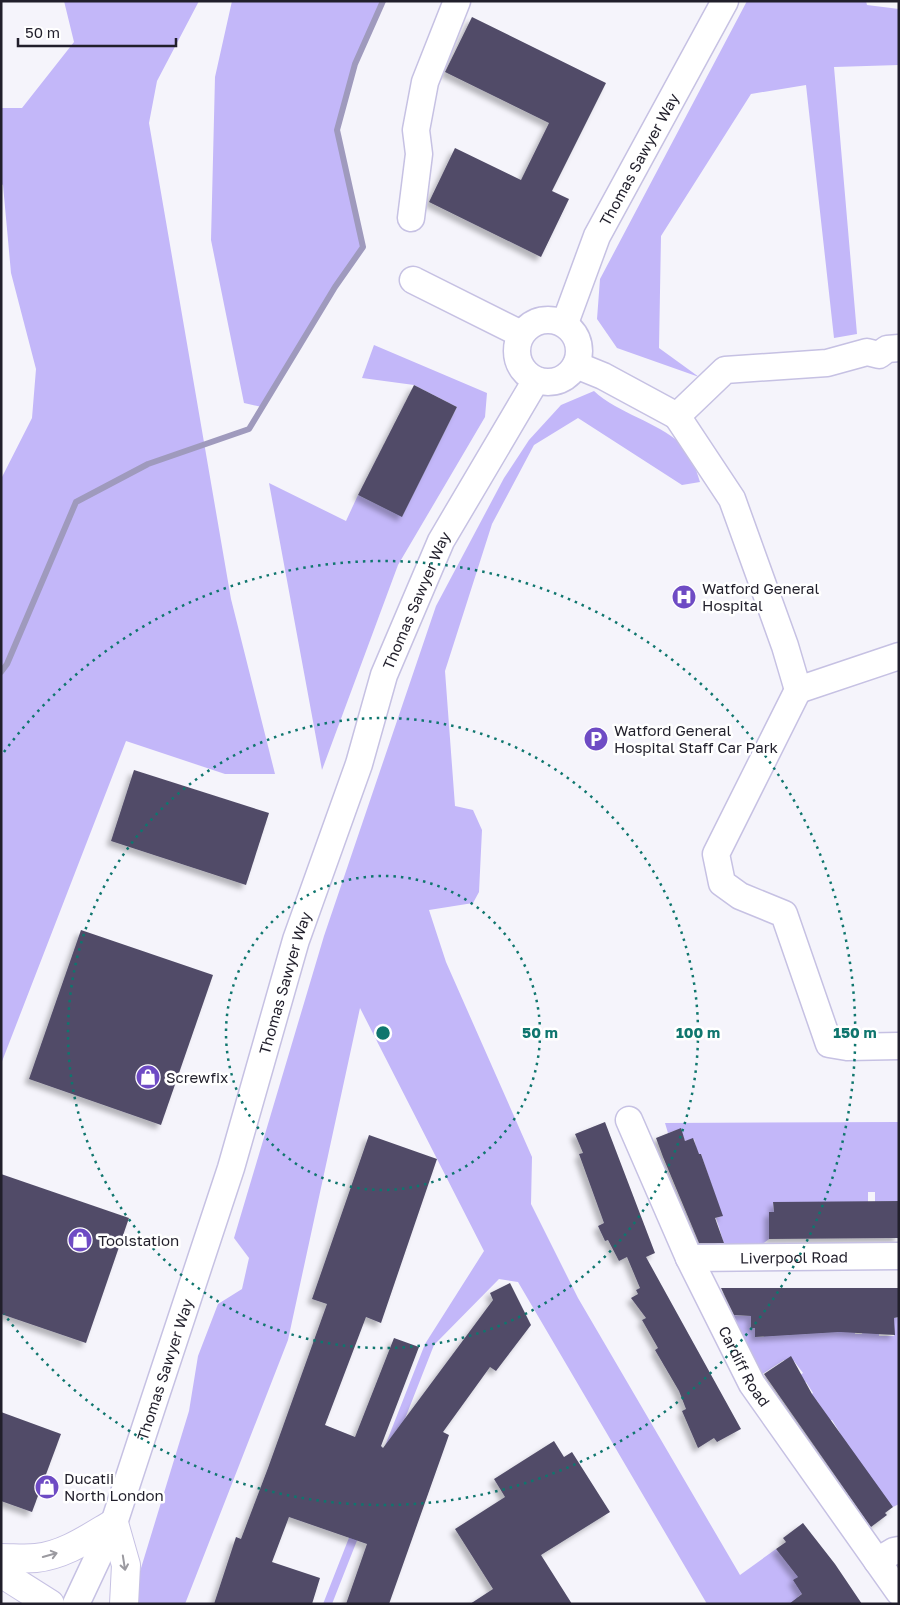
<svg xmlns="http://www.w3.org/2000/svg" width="900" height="1605" viewBox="0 0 900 1605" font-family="'Golos Text',sans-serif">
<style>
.green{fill:#c3b7f9}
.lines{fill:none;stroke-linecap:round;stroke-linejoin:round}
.stream{stroke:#9f9abd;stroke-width:6}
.building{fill:#514c68;filter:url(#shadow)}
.minor-casing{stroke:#c6c1e3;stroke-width:29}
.major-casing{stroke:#c6c1e3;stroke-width:30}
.minor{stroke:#fff;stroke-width:26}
.major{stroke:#fff;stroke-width:28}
.oneway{stroke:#9b9aa0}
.ring{fill:none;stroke:#0f766e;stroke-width:2.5;stroke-dasharray:2.5 5}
.labels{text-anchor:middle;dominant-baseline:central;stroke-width:5;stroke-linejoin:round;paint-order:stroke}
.street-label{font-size:15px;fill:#211f2b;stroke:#fff}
.poi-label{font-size:15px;fill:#211f2b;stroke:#fff;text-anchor:start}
.centre{fill:#0f766e;stroke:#fff;stroke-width:2.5}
.ring-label{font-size:15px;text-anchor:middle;font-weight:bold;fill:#0f766e;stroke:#fff;stroke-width:5;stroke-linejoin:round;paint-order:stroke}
</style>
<defs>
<filter id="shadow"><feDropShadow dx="-4.5" dy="4.5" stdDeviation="2.5" flood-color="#0004"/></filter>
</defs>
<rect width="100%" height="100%" fill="#f5f4fb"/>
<g class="green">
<polygon points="64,1 199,1 157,81 149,123 231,599 275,774 225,774 126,741 1,1064 1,479 32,418 36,369 11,273 3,185 1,184 1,108 22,108 74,42"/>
<polygon points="232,1 383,1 355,64 337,130 363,247 335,287 262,407 244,403 211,240 215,77"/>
<polygon points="747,1 866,1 867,5 899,9 899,65 834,67 857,334 834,338 806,85 751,94 661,236 659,348 699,377 617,348 597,319 600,279"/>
<polygon points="374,345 487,393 485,417 398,565 322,770 269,483 346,521 358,495 402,516 457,407 414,385 362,378"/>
<path d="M594,391c25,23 62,30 87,53 10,10 15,25 19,38l-18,3 -104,-67 -44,27 -42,79 -47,147 10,135 18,4 9,20 -3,62 -6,11 -44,7 17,52 86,195 -1,47 47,94 162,277 36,-26 23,27 -5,5 22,2 -18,14 5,7h-96l-189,-322 -19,-3 -65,66 -102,259h-9l102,-260 59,-93 -124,-243 -72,332 -103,264h-47l-4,-13 55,-180 9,-55 20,-52 24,-15 7,-31 -15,-20 90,-302 112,-330 68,-128 25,-38 32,-35z"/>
<polygon points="899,1122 899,1201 875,1202 875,1192 868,1192 868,1211 788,1212 787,1202 773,1202 774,1212 769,1213 769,1239 760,1246 725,1247 716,1218 722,1216 701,1154 693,1156 696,1147 694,1139 685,1141 680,1129 668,1133 665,1123"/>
<polygon points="728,1315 751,1316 751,1328 755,1328 755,1337 764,1337 764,1330 855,1317 855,1334 862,1334 863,1330 879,1317 879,1336 894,1336 894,1318 899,1317 899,1504 893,1507 834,1437 840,1433 832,1420 824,1424 825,1413 817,1401 806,1398 813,1393 806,1382 799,1386 795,1379 803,1373 794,1361 787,1365 784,1360 761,1375"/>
</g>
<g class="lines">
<polyline class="stream" points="1,672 7,664 76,502 148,464 249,429 335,287 363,247 337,130 355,64 383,1"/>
</g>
<g class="building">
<polygon points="472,17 606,83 552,191 569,199 541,257 429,202 455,148 521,180 549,123 445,72"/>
<polygon points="414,385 457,407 402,517 358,495"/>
<polygon points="134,770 269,813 246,885 111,841"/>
<polygon points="81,930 213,975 161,1125 29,1079"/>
<polygon points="605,1122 655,1253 646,1257 741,1429 717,1442 714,1438 698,1448 682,1411 686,1409 679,1391 655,1350 658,1348 642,1320 646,1318 631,1298 638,1294 636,1290 640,1288 627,1257 619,1261 608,1240 605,1241 598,1226 604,1223 579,1154 583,1153 575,1134"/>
<polygon points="681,1128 685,1141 693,1138 699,1154 701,1154 723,1216 715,1218 724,1243 699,1243 663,1157 656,1138"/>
<polygon points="369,1135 437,1159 381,1323 366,1317 325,1425 355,1437 394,1338 419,1347 381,1446 383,1448 493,1300 490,1293 510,1283 531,1325 496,1371 490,1367 443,1432 449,1435 389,1604 346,1604 367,1544 289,1517 272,1562 320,1578 312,1604 214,1604 236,1537 241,1539 268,1468 327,1304 312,1299"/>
<polygon points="1,1174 129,1218 86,1343 1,1314"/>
<polygon points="899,1201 899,1238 769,1239 769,1212 774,1212 773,1202"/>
<polygon points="721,1288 899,1288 899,1317 894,1318 895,1335 839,1332 755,1337 755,1328 751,1328 751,1316 734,1315"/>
<polygon points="791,1356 812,1394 893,1507 885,1513 887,1515 871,1527 764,1374"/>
<polygon points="1,1412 61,1434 32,1512 1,1501"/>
<polygon points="554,1441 564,1457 572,1452 610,1512 541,1555 572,1604 470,1604 493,1589 455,1529 505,1497 494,1479"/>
<polygon points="803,1523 835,1564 862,1604 789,1604 802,1594 793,1580 798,1577 776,1549 786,1542 783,1538"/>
</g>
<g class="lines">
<defs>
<g id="minor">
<polyline points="411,218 419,154 416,130 425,82 457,1"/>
<polyline points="413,280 521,334"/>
<circle cx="548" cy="351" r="31"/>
<path id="s1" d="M565,323l32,-87 128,-235"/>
<polyline points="576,365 603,376 677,416 725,370 827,363 867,352 879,355 887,349 899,348"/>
<polyline points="677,416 732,499 785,646 798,690 899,656"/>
<polyline points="798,690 716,854 722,883 740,896 784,914 829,1044 847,1047 899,1046"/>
<path id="s2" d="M629,1120l60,138 63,126 147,208"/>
<path id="s3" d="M689,1258l210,-2"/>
<polyline points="877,1561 894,1551 899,1550"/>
<path id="s4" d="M76,1604l38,-81 39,-119 78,-236 65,-228 63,-176 25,-89 57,-134 95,-161"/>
</g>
<g id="major">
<path d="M1,1558c12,0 24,1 35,0 29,-3 54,-21 78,-35l12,42 -2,39"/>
<polyline points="1,1573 50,1604"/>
</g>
</defs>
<use href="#minor" class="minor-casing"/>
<use href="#major" class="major-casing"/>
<use href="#minor" class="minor"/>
<use href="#major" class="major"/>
</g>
<defs><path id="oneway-shaft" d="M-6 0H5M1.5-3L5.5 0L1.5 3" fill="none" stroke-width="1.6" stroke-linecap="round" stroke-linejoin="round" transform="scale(1.25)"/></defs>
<g class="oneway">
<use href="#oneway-shaft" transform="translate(50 1555) rotate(-16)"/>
<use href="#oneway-shaft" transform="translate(124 1563) rotate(81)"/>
</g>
<g class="ring">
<circle cx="383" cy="1033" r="157"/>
<circle cx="383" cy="1033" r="315"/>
<path d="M4 752A472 472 0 1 1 4 1314"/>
</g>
<defs>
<symbol id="hospital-disc" viewBox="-11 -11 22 22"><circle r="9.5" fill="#6e4bc4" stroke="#fff"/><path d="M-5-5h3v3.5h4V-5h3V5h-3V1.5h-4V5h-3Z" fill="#fff"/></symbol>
<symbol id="parking-disc" viewBox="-11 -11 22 22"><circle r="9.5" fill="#6e4bc4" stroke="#fff"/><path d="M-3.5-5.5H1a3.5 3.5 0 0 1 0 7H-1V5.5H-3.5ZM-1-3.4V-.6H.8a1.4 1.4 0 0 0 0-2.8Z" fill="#fff"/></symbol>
<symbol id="shop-disc" viewBox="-11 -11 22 22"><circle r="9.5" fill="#6e4bc4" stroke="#fff"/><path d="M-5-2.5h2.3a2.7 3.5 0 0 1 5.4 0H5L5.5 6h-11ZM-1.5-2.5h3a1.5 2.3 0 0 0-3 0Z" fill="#fff"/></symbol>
</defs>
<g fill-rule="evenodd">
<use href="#hospital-disc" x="670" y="583" width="28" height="28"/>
<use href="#parking-disc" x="582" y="725" width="28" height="28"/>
<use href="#shop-disc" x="134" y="1063" width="28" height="28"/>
<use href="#shop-disc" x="66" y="1226" width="28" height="28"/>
<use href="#shop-disc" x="33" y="1473" width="28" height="28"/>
</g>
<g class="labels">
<g class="street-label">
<text stroke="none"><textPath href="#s1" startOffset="180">Thomas Sawyer Way</textPath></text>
<text stroke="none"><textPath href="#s4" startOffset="1061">Thomas Sawyer Way</textPath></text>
<text stroke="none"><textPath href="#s4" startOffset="656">Thomas Sawyer Way</textPath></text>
<text stroke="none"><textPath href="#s3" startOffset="105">Liverpool Road</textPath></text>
<text stroke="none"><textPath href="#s2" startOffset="272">Cardiff Road</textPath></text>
<text stroke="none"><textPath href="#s4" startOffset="251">Thomas Sawyer Way</textPath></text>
</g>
<g class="poi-label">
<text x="702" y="588">Watford General<tspan x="702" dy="17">Hospital</tspan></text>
<text x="614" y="730">Watford General<tspan x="614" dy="17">Hospital Staff Car Park</tspan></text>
<text x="166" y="1077">Screwfix</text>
<text x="98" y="1240">Toolstation</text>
<text x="64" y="1478">Ducatii<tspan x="64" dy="17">North London</tspan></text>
</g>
</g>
<circle cx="383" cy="1033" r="8" class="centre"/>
<g class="ring-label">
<text x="540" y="1038">50 m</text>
<text x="698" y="1038">100 m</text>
<text x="855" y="1038">150 m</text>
</g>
<rect width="900" height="1605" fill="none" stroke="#211f2b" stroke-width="5"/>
<path d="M18 38v8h158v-8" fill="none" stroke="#211f2b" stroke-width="2.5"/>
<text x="25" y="38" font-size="15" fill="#211f2b" stroke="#ffffff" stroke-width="4" paint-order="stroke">50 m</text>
</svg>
